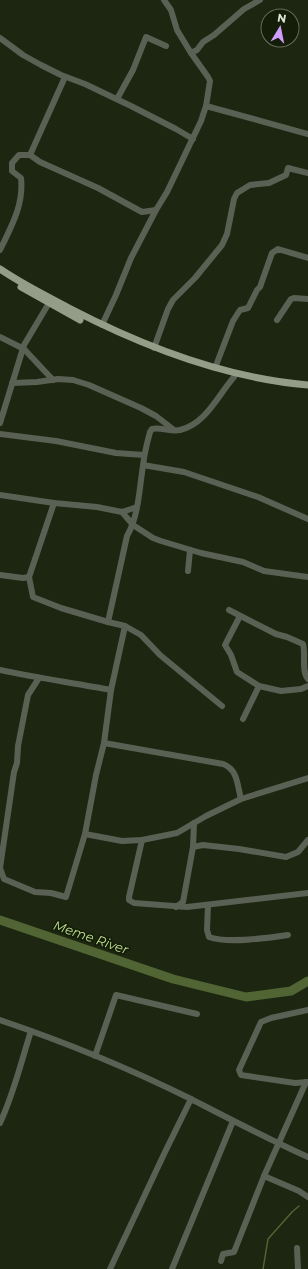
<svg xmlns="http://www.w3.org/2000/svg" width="308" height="1269" viewBox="0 0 308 1269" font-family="Montserrat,sans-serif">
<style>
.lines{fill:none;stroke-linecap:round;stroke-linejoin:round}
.stream{stroke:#506533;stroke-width:1.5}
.river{stroke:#506533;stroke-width:9}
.minor{stroke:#5b6055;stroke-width:6}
.major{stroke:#939d87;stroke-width:7}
.labels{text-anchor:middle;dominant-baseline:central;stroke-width:3.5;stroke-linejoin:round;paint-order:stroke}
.water-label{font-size:13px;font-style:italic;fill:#bfe193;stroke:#141d07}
</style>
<rect width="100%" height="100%" fill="#1d2610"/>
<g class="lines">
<polyline class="stream" points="263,1269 268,1239 292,1212 299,1206"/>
<polyline class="river" points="0,920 173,979 246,997 291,991 308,981"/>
<g class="minor">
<polyline points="0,38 23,55 41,65 61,75 85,84 131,106 176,129 193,139"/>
<polyline points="191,53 197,50 203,42 214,35 244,9 260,0"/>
<polyline points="117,99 133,70 146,37 166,46"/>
<polyline points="206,106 308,134"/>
<polyline points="30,155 65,77"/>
<path d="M0,250c11,-23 24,-45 21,-72l-9,-7v-8l7,-8h11l10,7 58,26 44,24 14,-2"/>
<polyline points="277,320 291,299 294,298 308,299"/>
<polyline points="102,325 116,295 131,258 156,210 167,192 201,121 206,106 210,81 208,77 191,53 177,30 171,10 164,0"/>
<polyline points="0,337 24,349 53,380"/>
<polyline points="154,348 168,309 173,300 195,278 222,245 227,234 234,199 237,193 250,185 269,183 286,175 288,168 308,173"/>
<polyline points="215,368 233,321 240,310 248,308 257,290 260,287 272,253 278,249 308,258"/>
<polyline points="12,383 37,382 58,379 73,380 89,385 141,408 156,416 174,430"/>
<polyline points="0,423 24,345 49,303"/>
<polyline points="0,434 56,441 116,453 144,455"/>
<polyline points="143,465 184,472 258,497 308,519"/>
<polyline points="0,495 54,503 97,507 122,512 137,507"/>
<polyline points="54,503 29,577 33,597 61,608 108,622"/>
<polyline points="122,512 133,525 153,538 161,541 201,553 243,562 264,571 308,577"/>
<polyline points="188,571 190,550"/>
<polyline points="0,575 23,578 29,577"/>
<path d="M229,610l47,24 11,3 16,7c3,10 -2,27 5,35"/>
<polyline points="240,616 225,645 231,655 237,672 259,686 281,691 301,689 308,686"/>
<path d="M0,670c37,8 74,13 111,20"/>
<polyline points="39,678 28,695 18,746 17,763 14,772 0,868 4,879 35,892 51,893 66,897 85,834 96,775 104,743 111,690 125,626"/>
<path d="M222,706l-62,-51 -19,-20 -16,-9 -17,-4 19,-86c12,-21 12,-46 16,-70 1,-11 4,-23 7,-34l2,-3c9,-2 19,3 28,1 26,-6 38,-35 54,-53"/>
<polyline points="243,719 259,686"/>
<path d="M104,743l119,21c15,6 14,20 18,35"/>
<polyline points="85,834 122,841 142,840 177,833 206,816 241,799 308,778"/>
<polyline points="142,840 129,897 129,900 134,903 187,907 308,893"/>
<polyline points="193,847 203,845 239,849 286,857 298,852 308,840"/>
<path d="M208,905l-1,25 2,7c19,7 59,1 79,-2"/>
<polyline points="176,907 183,902 193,847 194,823"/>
<polyline points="308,1010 271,1018 261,1022 239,1070 241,1075 295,1083 308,1082"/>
<path d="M0,1020c65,22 129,48 191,79 39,20 77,40 117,58"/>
<polyline points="95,1056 116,995 197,1014"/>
<path d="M0,1123c14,-30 21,-61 31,-92"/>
<polyline points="264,1176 299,1191 308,1197"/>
<polyline points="297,1248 298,1269"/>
<polyline points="221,1261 223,1254 234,1252 264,1176 306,1082"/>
<polyline points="110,1269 165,1152 191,1099"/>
<polyline points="172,1269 233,1121"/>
</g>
<g class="major">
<path d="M0,269c22,15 46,27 69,39 75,39 155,70 239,77"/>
<polyline points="21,287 80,320"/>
</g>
</g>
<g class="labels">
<g class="water-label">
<text transform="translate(91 937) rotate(19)">Meme River</text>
</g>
</g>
<g transform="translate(280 28) rotate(10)"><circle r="19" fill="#141d07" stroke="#656d5a"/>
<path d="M0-3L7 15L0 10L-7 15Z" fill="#d09dfe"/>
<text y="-6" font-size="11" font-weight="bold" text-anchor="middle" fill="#dfe5d7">N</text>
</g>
</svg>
